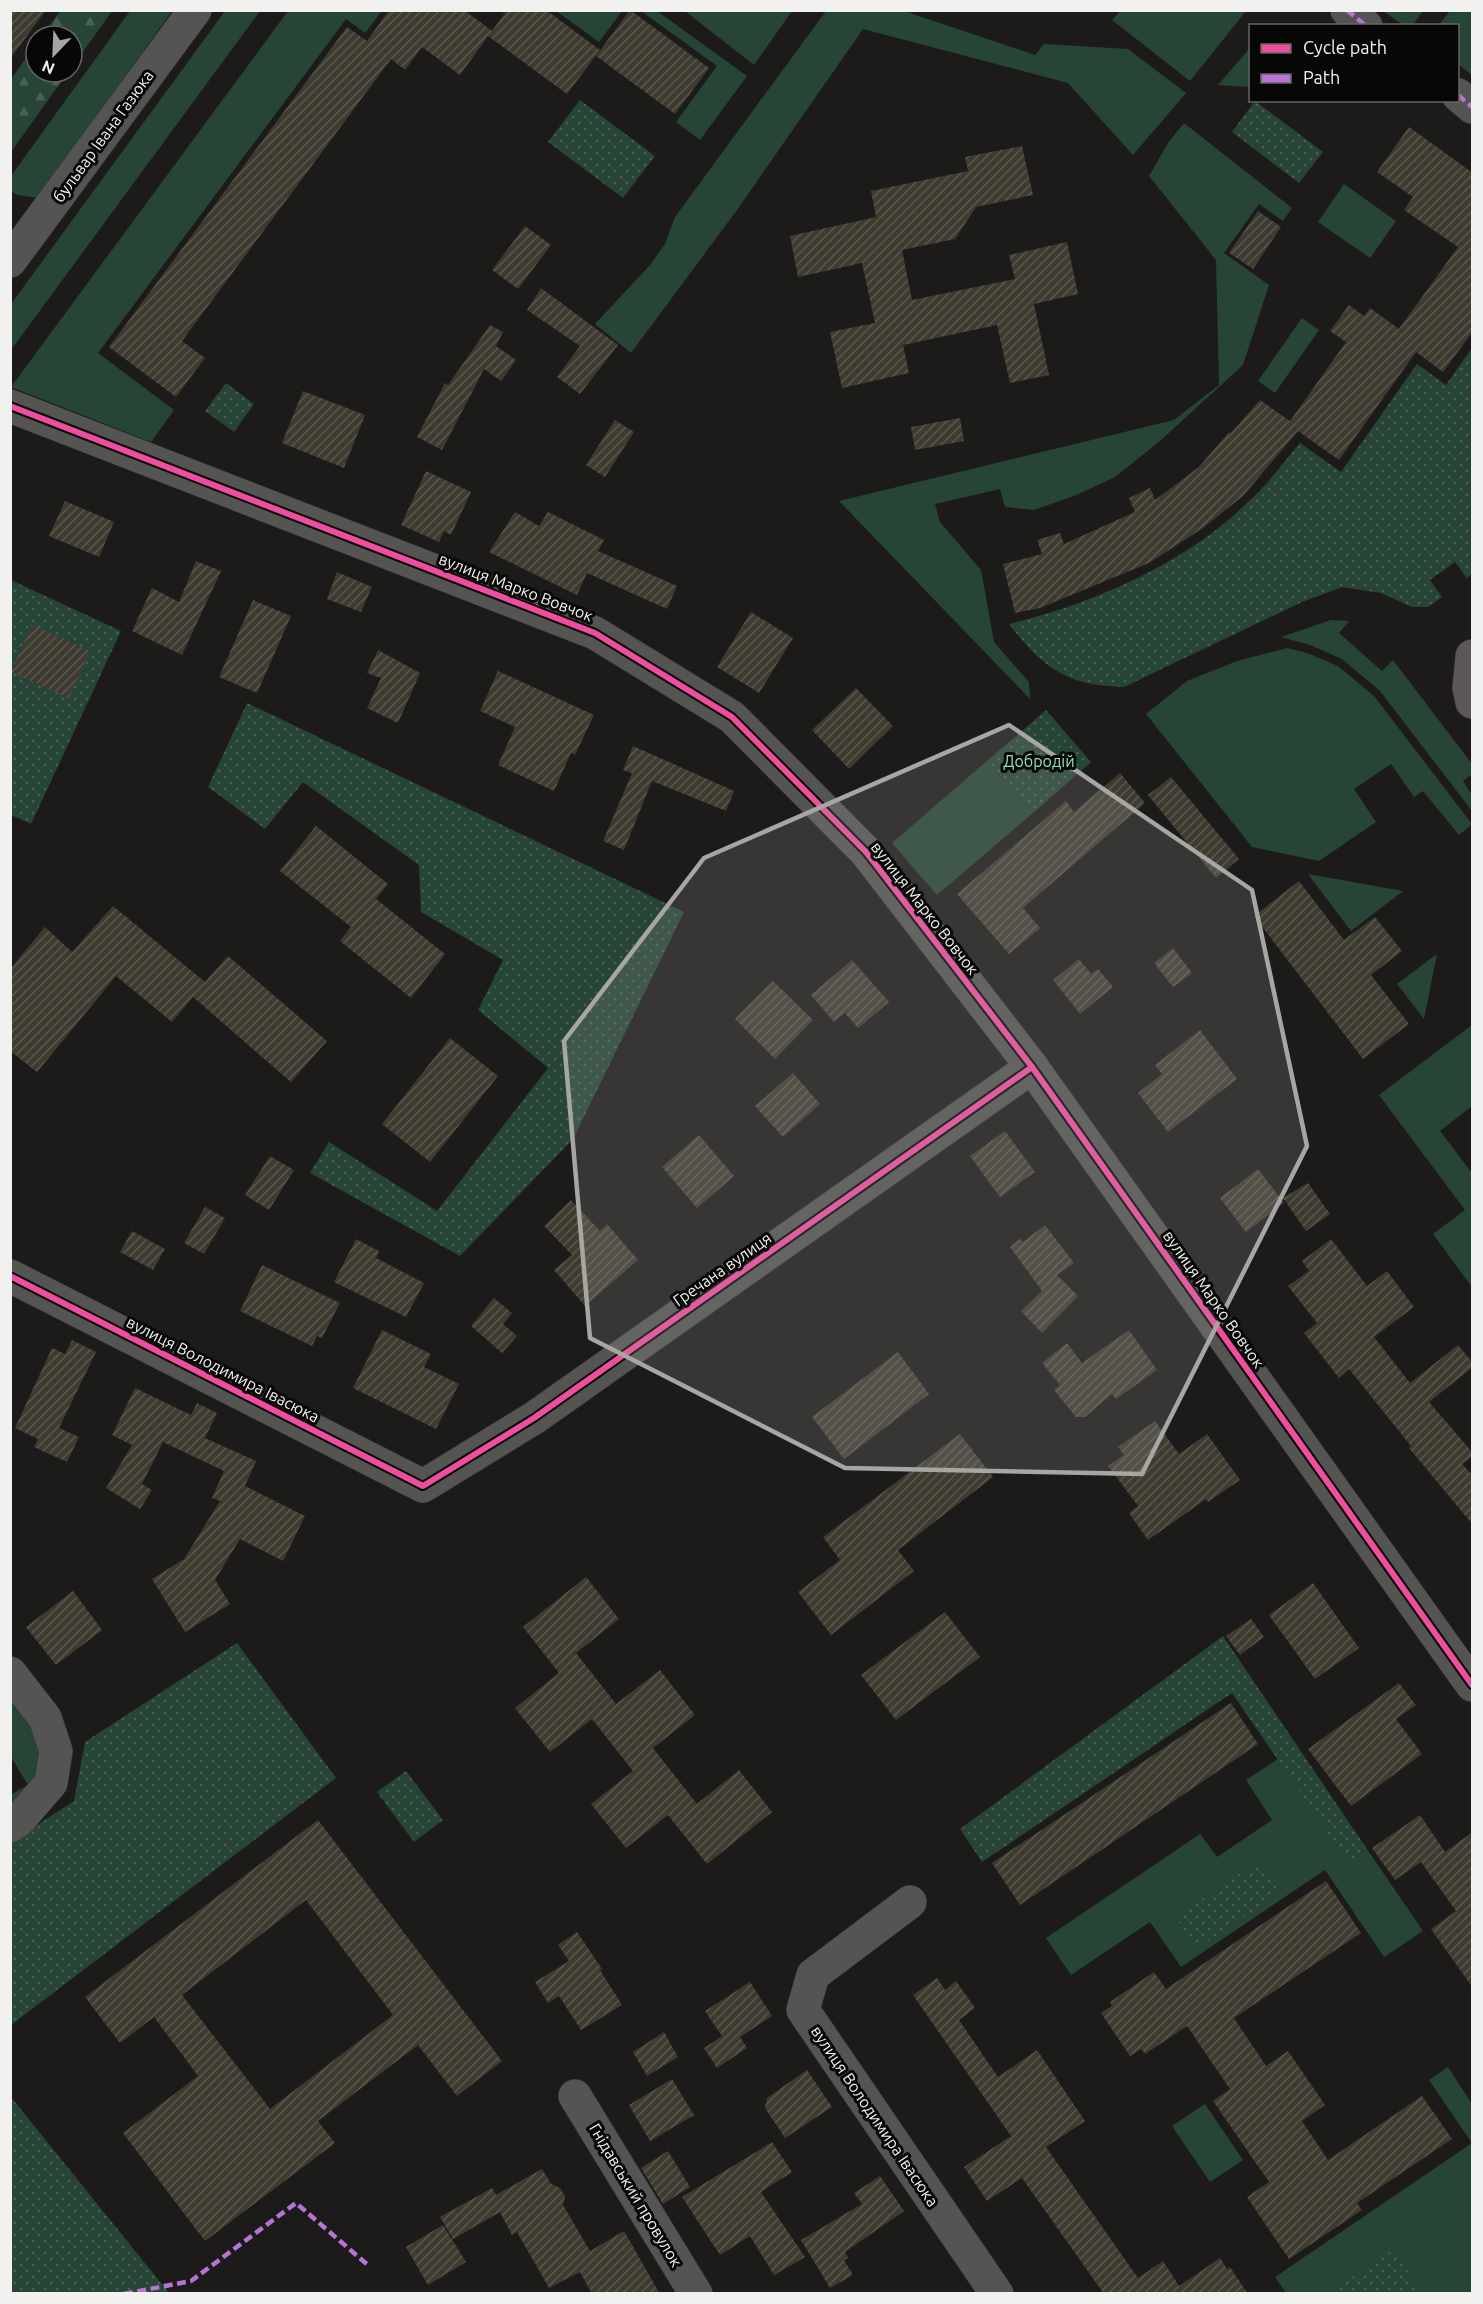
<svg xmlns="http://www.w3.org/2000/svg" width="1483" height="2304" viewBox="0 0 1483 2304" font-family="Ubuntu,sans-serif">
<style>
.grass{fill:#274536}
.forest{fill:url(#forest-firs)}
.park{fill:url(#park-dots)}
.building{fill:url(#building-hatch);fill-rule:evenodd}
.lines{fill:none;stroke-linecap:round;stroke-linejoin:round}
.minor-casing{stroke:#383837;stroke-width:34}
.major-casing{stroke:#383837;stroke-width:34}
.minor{stroke:#545452;stroke-width:33}
.major{stroke:#5d5656;stroke-width:33}
.quiet{stroke:#b673d3;stroke-width:4.5;stroke-dasharray:9 4.5;stroke-linecap:butt}
.cycleway-casing{stroke:#070706;stroke-width:10}
.cycleway{stroke:#ef4d9e;stroke-width:6}
.marked{fill:#a6a6a4;fill-opacity:0.2;stroke:#a6a6a4;stroke-width:4.5;stroke-linejoin:round}
.labels{text-anchor:middle;dominant-baseline:central;stroke-width:6;stroke-linejoin:round;paint-order:stroke}
.street-label{font-size:16px;fill:#f1f1ef;stroke:#070706}
.park-label{font-size:16px;fill:#8be1b6;stroke:#070706}
</style>
<defs>
<pattern id="forest-firs" width="22" height="20" patternUnits="userSpaceOnUse" patternTransform="scale(1.5)"><rect width="22" height="20" fill="#274536"/><path d="M5 1l3.5 6h-7zM16 11l3.5 6h-7z" fill="#476053"/></pattern>
<pattern id="park-dots" width="8" height="8" patternUnits="userSpaceOnUse" patternTransform="scale(1.5)"><rect width="8" height="8" fill="#274536"/><path d="M2 2h.1M6 6h.1" fill="none" stroke="#476053" stroke-width="1.8" stroke-linecap="round"/></pattern>
<pattern id="building-hatch" width="6" height="6" patternUnits="userSpaceOnUse" patternTransform="scale(1.5)"><rect width="6" height="6" fill="#3e3b30"/><path d="M-1 1l2-2M0 6l6-6M5 7l2-2" fill="none" stroke="#5a584e"/></pattern>
</defs>
<rect width="100%" height="100%" fill="#1c1b1a"/>
<g class="grass">
<polygon points="130,11 172,11 38,198 17,195 11,191 11,176"/>
<polygon points="225,11 260,11 11,350 11,304"/>
<polygon points="288,11 382,11 365,33 346,19 98,353 174,410 151,442 11,387"/>
<polygon points="556,11 622,11 599,42"/>
<polygon points="641,11 657,11 747,76 700,140 676,122 717,66"/>
<polygon points="685,11 792,11 754,65"/>
<polygon points="826,11 904,11 1035,55 1044,44 1128,49 1186,93 1133,155 1068,83 863,29 737,210 631,353 595,324 650,265 665,244 675,217"/>
<polygon points="1120,11 1120,10 1246,11 1190,81 1112,20"/>
<polygon points="1383,11 1423,11 1412,26 1403,25"/>
<polygon points="1450,11 1472,11 1472,75 1458,64 1458,26 1439,25"/>
<polygon points="1250,48 1250,87 1218,85"/>
<polygon points="1184,123 1292,208 1283,221 1259,204 1224,253 1269,285 1243,365 1160,441 1115,477 1074,496 1034,510 1005,507 1000,489 935,504 940,522 981,570 994,642 1029,682 1030,699 839,501 1174,420 1219,385 1216,260 1149,176 1168,143"/>
<polygon points="1344,184 1396,221 1370,258 1318,222"/>
<polygon points="1302,318 1319,330 1275,393 1258,381"/>
<polygon points="1331,620 1349,621 1339,633 1382,671 1393,660 1472,764 1472,774 1463,781 1472,795 1472,811 1380,691 1342,659 1310,645 1281,637"/>
<polygon points="1287,648 1307,653 1338,666 1374,696 1472,824 1459,835 1423,791 1414,797 1391,764 1354,789 1376,822 1319,861 1252,847 1146,714 1187,681 1237,661"/>
<polygon points="987,761 1033,813 937,895 892,843"/>
<polygon points="1308,874 1403,891 1351,931"/>
<polygon points="1437,954 1424,1019 1397,984"/>
<polygon points="1472,1025 1472,1106 1440,1131 1472,1173 1472,1287 1433,1234 1465,1210 1379,1095"/>
<path d="M11,1702c20,23 38,47 26,79 -4,11 -19,23 -26,32l-1,-18 18,-10 -17,-28z"/>
<polygon points="1278,1759 1348,1862 1367,1849 1423,1931 1384,1957 1325,1870 1181,1967 1150,1922 1071,1975 1046,1938 1200,1834 1217,1857 1272,1820 1246,1780"/>
<polygon points="1448,2067 1472,2104 1472,2143 1429,2080"/>
<polygon points="1205,2104 1243,2160 1210,2182 1172,2126"/>
<polygon points="1472,2143 1472,2293 1286,2293 1275,2277"/>
</g>
<g class="forest">
<polygon points="60,11 112,11 72,67 72,36 42,36"/>
<polygon points="36,44 36,72 68,72 11,152 11,79"/>
</g>
<g class="park">
<polygon points="580,100 655,156 623,198 548,142"/>
<polygon points="1255,101 1323,152 1299,183 1232,132"/>
<path d="M1472,348v226l-5,4 -12,-16 -25,18 12,17 -14,10h-16l-31,-14 -39,-6 -40,15 -178,85c-57,-1 -81,-19 -115,-63 85,-21 176,-60 239,-122 19,-17 35,-39 52,-59l41,29 76,-108 29,21z"/>
<polygon points="226,383 254,404 234,432 205,411"/>
<polygon points="11,580 121,631 31,824 11,815"/>
<polygon points="247,703 684,912 573,1139 460,1256 310,1173 329,1142 437,1211 548,1068 478,1010 503,960 421,912 419,865 303,782 265,829 208,787"/>
<polygon points="1046,710 1091,762 1033,813 987,761"/>
<polygon points="1223,1636 1367,1849 1348,1862 1232,1693 982,1862 960,1829"/>
<polygon points="237,1643 336,1778 11,2025 11,1842 74,1801 85,1742"/>
<polygon points="406,1771 443,1820 414,1842 377,1792"/>
<polygon points="1259,1861 1280,1893 1197,1949 1175,1917"/>
<polygon points="10,2097 11,2097 169,2293 11,2293"/>
<polygon points="1393,2250 1423,2293 1329,2293"/>
</g>
<g class="building">
<polygon points="10,10 46,10 10,59"/>
<polygon points="389,10 464,10 492,31 507,10 546,10 600,50 567,94 488,36 460,75 422,47 405,70 391,59 182,341 205,358 176,397 109,347 347,27 367,41"/>
<polygon points="630,10 709,68 675,114 596,56"/>
<polygon points="1409,127 1473,173 1473,331 1443,372 1416,352 1339,460 1298,431 1243,496 1203,528 1149,563 1040,608 1015,613 1003,564 1042,554 1037,540 1060,533 1064,544 1135,512 1129,498 1150,488 1155,500 1199,467 1229,432 1230,434 1260,400 1290,421 1346,342 1330,331 1349,305 1364,316 1370,308 1399,329 1458,247 1404,210 1413,197 1377,172"/>
<polygon points="1022,146 1033,195 976,207 955,239 902,250 912,300 1015,279 1009,255 1067,242 1078,294 1034,304 1049,375 1010,383 997,325 903,345 909,373 842,388 830,332 875,323 862,263 798,277 790,236 876,217 871,191 968,171 965,157"/>
<polygon points="1258,211 1281,227 1253,269 1229,253"/>
<polygon points="525,226 551,245 518,289 492,270"/>
<polygon points="541,288 618,345 580,394 557,377 580,346 527,310"/>
<polygon points="490,325 503,332 496,346 516,360 501,381 484,369 442,450 417,437 445,383 448,385"/>
<polygon points="303,391 365,415 344,468 282,443"/>
<polygon points="960,418 964,441 915,450 911,427"/>
<polygon points="615,420 634,432 605,477 586,465"/>
<polygon points="426,471 471,492 451,535 444,531 439,542 401,525"/>
<polygon points="65,501 114,522 99,557 49,536"/>
<polygon points="515,512 539,526 548,512 604,540 598,551 677,586 667,609 587,573 577,595 489,552"/>
<polygon points="196,561 221,571 182,655 132,631 152,588 179,602"/>
<polygon points="337,572 372,587 361,612 327,599"/>
<polygon points="253,600 291,616 257,693 219,677"/>
<polygon points="751,612 793,638 759,693 717,667"/>
<polygon points="32,625 90,651 69,698 11,672"/>
<polygon points="378,650 420,673 398,723 367,708 381,678 367,673"/>
<polygon points="498,671 594,715 575,755 571,753 554,791 498,765 515,727 480,711"/>
<polygon points="856,688 893,726 849,769 812,730"/>
<polygon points="633,746 734,791 726,811 652,781 624,850 603,841 632,773 623,770"/>
<polygon points="1120,773 1145,803 1023,908 1040,928 1009,954 957,894 1066,801 1074,812"/>
<polygon points="1171,777 1239,859 1216,878 1148,795"/>
<polygon points="316,826 388,884 376,899 445,954 411,998 340,941 351,927 280,871"/>
<polygon points="1299,881 1344,940 1375,917 1402,951 1371,975 1409,1024 1363,1059 1254,916"/>
<polygon points="113,906 205,982 203,984 228,956 327,1041 291,1082 193,997 172,1022 116,976 37,1072 10,1051 10,969 45,927 72,952"/>
<polygon points="1173,948 1192,973 1173,987 1154,963"/>
<polygon points="1079,959 1091,974 1098,969 1113,987 1080,1014 1053,980"/>
<polygon points="852,960 889,1002 858,1028 845,1013 834,1022 811,995"/>
<polygon points="773,981 813,1020 775,1059 735,1019"/>
<polygon points="1200,1030 1237,1079 1168,1132 1138,1093 1162,1074 1155,1065"/>
<polygon points="450,1038 498,1076 430,1162 382,1124"/>
<polygon points="793,1073 820,1104 783,1137 755,1106"/>
<polygon points="1005,1131 1035,1172 1000,1197 970,1156"/>
<polygon points="699,1135 734,1176 697,1208 662,1167"/>
<polygon points="270,1156 294,1170 269,1210 245,1195"/>
<polygon points="1258,1169 1284,1203 1246,1232 1220,1198"/>
<polygon points="1308,1183 1330,1214 1306,1231 1283,1198"/>
<polygon points="571,1200 600,1231 607,1224 638,1260 585,1306 554,1270 572,1255 544,1226"/>
<polygon points="205,1207 225,1218 204,1254 184,1243"/>
<polygon points="1045,1225 1074,1263 1057,1275 1078,1296 1042,1333 1021,1311 1042,1291 1010,1247 1020,1239 1023,1242"/>
<polygon points="132,1231 165,1249 153,1270 120,1252"/>
<polygon points="356,1239 379,1251 376,1258 424,1283 406,1317 334,1282"/>
<polygon points="1331,1239 1367,1286 1387,1271 1414,1307 1374,1337 1410,1383 1458,1345 1473,1363 1473,1367 1429,1402 1473,1453 1473,1456 1462,1464 1473,1476 1473,1525 1409,1448 1411,1446 1349,1369 1339,1378 1304,1333 1317,1323 1288,1286 1309,1271 1302,1261"/>
<polygon points="262,1265 340,1303 322,1338 317,1336 312,1346 240,1311"/>
<polygon points="494,1298 512,1313 503,1324 517,1336 502,1353 471,1326"/>
<polygon points="382,1330 431,1354 424,1367 459,1384 436,1429 353,1388"/>
<polygon points="1129,1330 1157,1370 1116,1399 1112,1394 1085,1417 1076,1417 1054,1390 1060,1385 1042,1363 1067,1343 1082,1363"/>
<polygon points="72,1340 96,1352 59,1428 79,1437 67,1462 34,1447 38,1439 15,1428 52,1348 65,1354"/>
<polygon points="898,1352 929,1394 844,1459 812,1417"/>
<polygon points="135,1388 191,1415 197,1403 217,1413 205,1438 256,1461 245,1486 305,1516 283,1561 240,1539 215,1580 230,1604 185,1632 152,1579 184,1559 220,1501 212,1498 224,1471 163,1442 142,1484 152,1490 140,1509 106,1488 132,1445 112,1435"/>
<polygon points="1155,1421 1179,1454 1207,1434 1240,1480 1208,1502 1206,1499 1148,1540 1129,1513 1138,1506 1108,1466 1124,1455 1118,1447"/>
<polygon points="960,1434 993,1477 898,1550 914,1571 831,1635 798,1592 840,1560 823,1537"/>
<polygon points="586,1577 619,1619 576,1653 616,1704 660,1670 695,1715 653,1748 697,1804 739,1770 772,1812 707,1864 668,1815 626,1848 591,1804 633,1771 592,1719 550,1752 515,1708 559,1673 523,1627"/>
<polygon points="1313,1583 1359,1648 1315,1679 1269,1615"/>
<polygon points="73,1591 102,1630 56,1665 26,1627"/>
<polygon points="945,1612 980,1657 896,1720 861,1675"/>
<polygon points="1251,1619 1264,1637 1240,1655 1226,1636"/>
<polygon points="1399,1683 1416,1705 1396,1719 1422,1754 1351,1806 1308,1749"/>
<polygon points="1231,1703 1258,1744 1020,1905 992,1863"/>
<polygon points="1420,1815 1445,1852 1473,1832 1473,1988 1431,1929 1456,1911 1421,1862 1395,1880 1372,1848"/>
<path d="M318,1820l184,241 -45,35 -39,-51 -100,76 17,22 -130,98 -82,-108 75,-57 -44,-59 -34,26 -35,-46zM306,1900l87,115 -123,94 -88,-114z"/>
<polygon points="1326,1881 1361,1933 1234,2018 1266,2066 1288,2051 1325,2105 1302,2121 1328,2160 1422,2096 1452,2139 1357,2203 1362,2210 1289,2259 1247,2197 1269,2182 1213,2101 1230,2089 1187,2026 1145,2054 1141,2049 1130,2056 1101,2013 1112,2006 1110,2002 1154,1972 1166,1989"/>
<polygon points="577,1932 602,1969 600,1970 622,2005 581,2030 559,1996 548,2003 535,1982 569,1961 558,1945"/>
<polygon points="937,1978 945,1990 956,1981 975,2008 959,2020 998,2077 1037,2050 1085,2121 1046,2147 1138,2278 1163,2261 1179,2286 1220,2258 1227,2269 1230,2267 1248,2294 1104,2294 1022,2178 987,2201 964,2167 1011,2136 913,1995"/>
<polygon points="750,1982 772,2016 740,2037 747,2048 717,2068 704,2048 722,2036 705,2011"/>
<polygon points="664,2032 678,2057 647,2076 633,2052"/>
<polygon points="807,2070 832,2107 785,2138 765,2108 767,2098"/>
<polygon points="672,2079 694,2115 650,2141 629,2105"/>
<polygon points="772,2142 792,2172 761,2192 805,2257 774,2275 750,2236 720,2255 682,2197"/>
<polygon points="668,2151 690,2187 663,2204 641,2168"/>
<polygon points="542,2169 551,2184 560,2188 565,2196 563,2205 590,2251 624,2231 660,2294 592,2294 580,2272 549,2288 517,2232 512,2235 500,2212 453,2239 440,2217 492,2188 496,2195"/>
<polygon points="880,2176 904,2211 845,2252 848,2258 844,2260 853,2275 830,2288 801,2240 862,2204 854,2193"/>
<polygon points="443,2225 466,2262 428,2285 406,2247"/>
</g>
<g class="lines">
<defs>
<g id="minor">
<polyline points="1347,10 1366,26"/>
<polyline points="1458,95 1472,107"/>
<polyline points="10,261 195,10"/>
<polyline points="10,406 595,633 732,717 866,852 1032,1067 1472,1685"/>
<polyline points="10,1276 423,1486 534,1418 1032,1067"/>
<polyline points="10,1673 45,1718 56,1751 51,1783 19,1820 10,1826"/>
<polyline points="910,1902 813,1975 803,2010 997,2294"/>
<polyline points="575,2096 696,2294"/>
</g>
<polyline id="major" points="1472,656 1469,688 1472,702"/>
</defs>
<use href="#minor" class="minor-casing"/>
<use href="#major" class="major-casing"/>
<use href="#minor" class="minor"/>
<use href="#major" class="major"/>
<g class="quiet">
<polyline points="1347,10 1366,26"/>
<polyline points="1458,95 1472,107"/>
<polyline points="124,2294 191,2281 296,2203 369,2266"/>
</g>
<defs>
<g id="cycleway">
<polyline points="10,406 595,633 732,717 866,852 1032,1067 1472,1685"/>
<polyline points="10,1276 423,1486 534,1418 1032,1067"/>
</g>
</defs>
<use href="#cycleway" class="cycleway-casing"/>
<use href="#cycleway" class="cycleway"/>
</g>
<path class="marked" d="M1009,725l243,165 55,256 -165,328 -297,-6 -255,-130 -26,-297 140,-183z"/>
<g class="labels">
<g class="street-label">
<text transform="translate(103 136) rotate(-54)">бульвар Івана Газюка</text>
<text transform="translate(516 587) rotate(21)">вулиця Марко Вовчок</text>
<text transform="translate(925 908) rotate(52)">вулиця Марко Вовчок</text>
<text transform="translate(722 1269) rotate(-35)">Гречана вулиця</text>
<text transform="translate(1214 1299) rotate(55)">вулиця Марко Вовчок</text>
<text transform="translate(223 1369) rotate(27)">вулиця Володимира Івасюка</text>
<text transform="translate(875 2116) rotate(56)">вулиця Володимира Івасюка</text>
<text transform="translate(636 2195) rotate(59)">Гнідавський провулок</text>
</g>
<g class="park-label">
<text x="1039" y="761">Добродій</text>
</g>
</g>
<rect width="1483" height="2304" fill="none" stroke="#f1f1ef" stroke-width="24"/>
<rect x="1249" y="24" width="210" height="78" fill="#070706" stroke="#656563" stroke-width="1.5"/>
<rect x="1261" y="44" width="30" height="9" fill="#ef4d9e" stroke="#656563" stroke-width="1.5"/>
<text x="1303" y="54" font-size="18" fill="#f1f1ef">Cycle path</text>
<rect x="1261" y="74" width="30" height="9" fill="#b673d3" stroke="#656563" stroke-width="1.5"/>
<text x="1303" y="84" font-size="18" fill="#f1f1ef">Path</text>
<g transform="translate(54 54) rotate(203)"><circle r="28" fill="#070706" stroke="#656563" stroke-width="1.5"/>
<path d="M0-4.5L10 22L0 15L-10 22Z" fill="#a6a6a4"/>
<text y="-9" font-size="16" font-weight="bold" text-anchor="middle" fill="#f1f1ef">N</text>
</g>
</svg>
